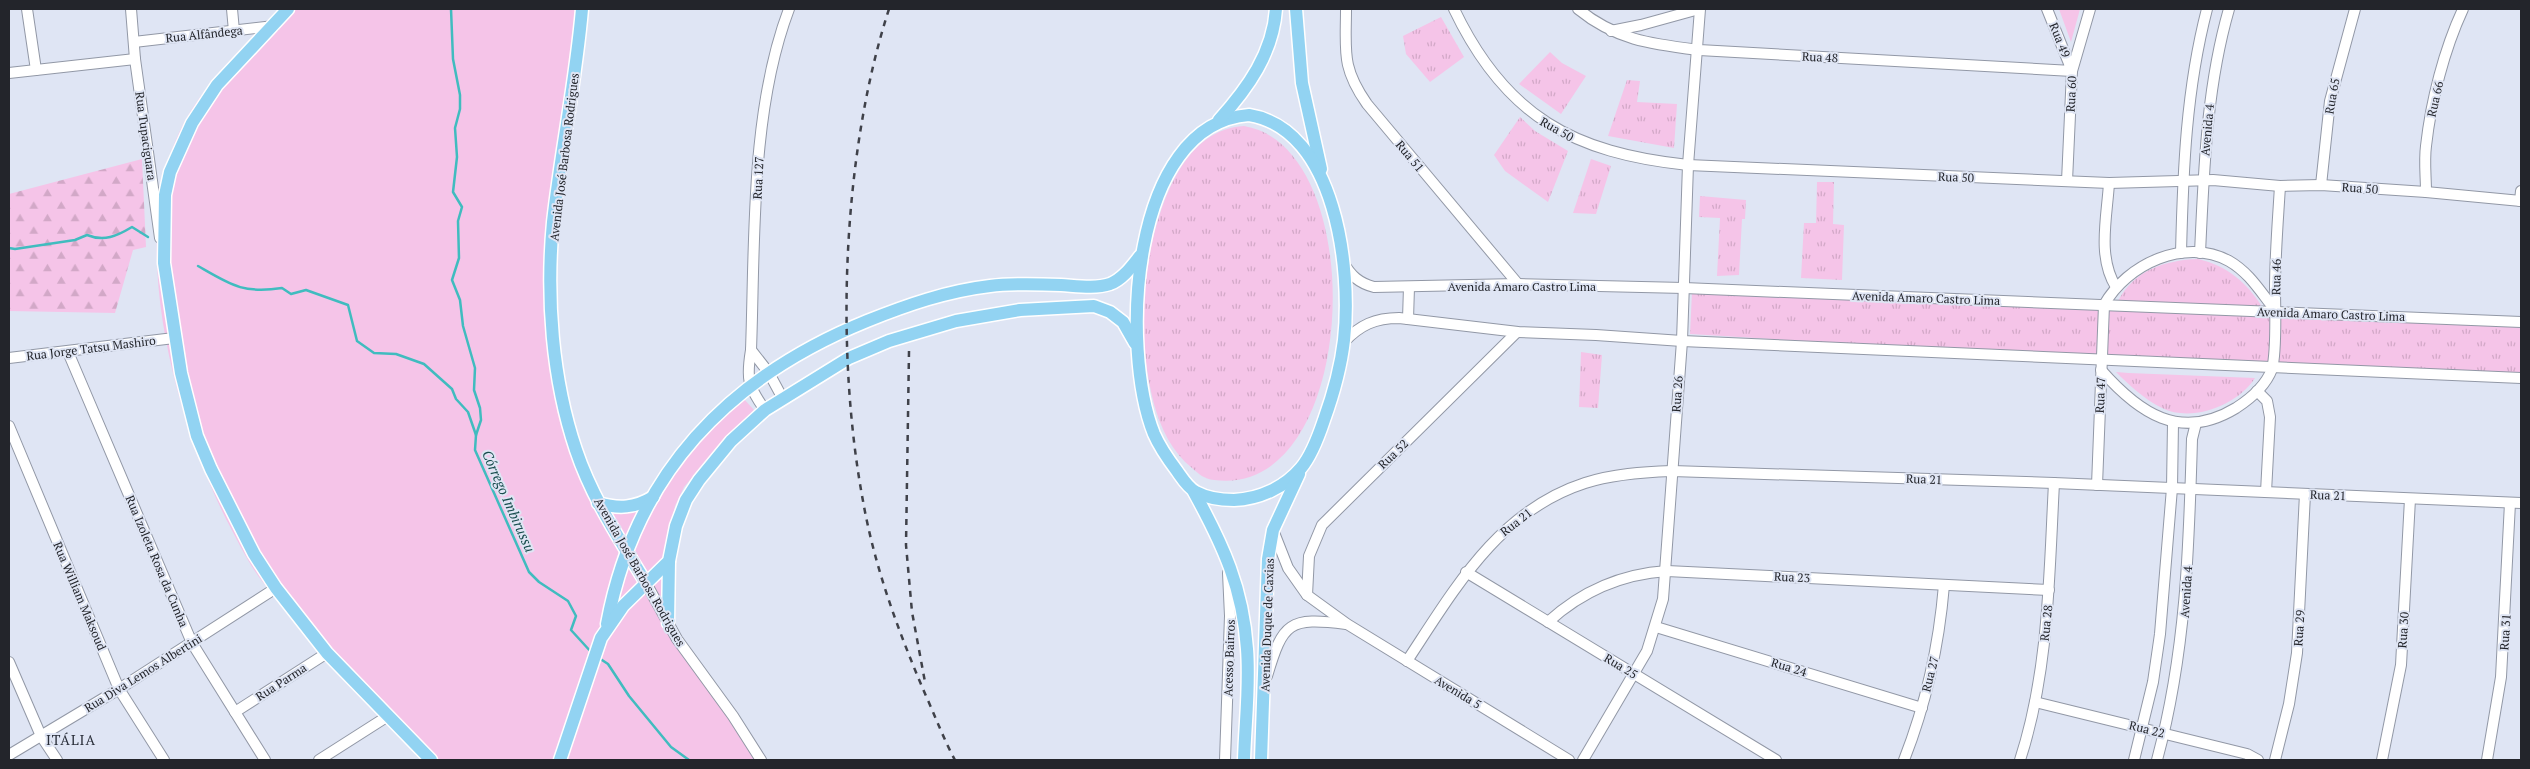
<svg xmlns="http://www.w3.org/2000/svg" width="2530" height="769" viewBox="0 0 2530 769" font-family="'PT Serif',serif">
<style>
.grass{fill:url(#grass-tufts)}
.forest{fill:url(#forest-firs)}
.green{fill:#f5c4e8}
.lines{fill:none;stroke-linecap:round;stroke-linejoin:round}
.stream{stroke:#40bcbf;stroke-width:2.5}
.minor-casing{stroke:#9298a6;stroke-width:12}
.major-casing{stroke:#fff;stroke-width:15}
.minor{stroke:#fff;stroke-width:10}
.major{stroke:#92d3f2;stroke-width:12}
.rail{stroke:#3f4149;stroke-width:2.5;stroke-dasharray:6 6;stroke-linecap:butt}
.labels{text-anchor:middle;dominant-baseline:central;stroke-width:4;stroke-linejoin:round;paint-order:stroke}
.street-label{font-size:12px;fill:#23252b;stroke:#dfe5f4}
.water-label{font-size:14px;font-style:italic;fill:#184d4e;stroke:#dfe5f4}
.neighbourhood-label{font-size:14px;letter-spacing:1px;fill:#282d38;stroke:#dfe5f4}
</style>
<defs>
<pattern id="grass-tufts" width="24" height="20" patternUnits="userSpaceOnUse" patternTransform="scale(1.25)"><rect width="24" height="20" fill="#f5c4e8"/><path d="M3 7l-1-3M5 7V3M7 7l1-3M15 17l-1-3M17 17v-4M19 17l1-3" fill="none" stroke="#d2a8c7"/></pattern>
<pattern id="forest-firs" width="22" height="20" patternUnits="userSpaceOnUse" patternTransform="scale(1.25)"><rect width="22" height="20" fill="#f5c4e8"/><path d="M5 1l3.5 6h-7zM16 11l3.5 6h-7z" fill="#d2a8c7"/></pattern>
</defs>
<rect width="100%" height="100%" fill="#dfe5f4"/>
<g class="grass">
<polygon points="1441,17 1464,57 1430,82 1406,54 1403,36"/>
<polygon points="1550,52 1562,63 1586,76 1561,114 1519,84"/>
<polygon points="1627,80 1640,81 1637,102 1677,104 1674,148 1608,136"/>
<polygon points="1520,117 1535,131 1568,151 1548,202 1505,171 1494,155"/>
<path d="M1244,126c129,21 116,374 -30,354 -10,-1 -15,-6 -22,-12 -20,-16 -31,-39 -38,-64 -7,-27 -11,-59 -11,-87 2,-62 23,-187 101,-191z"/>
<polygon points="1591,159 1611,166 1596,214 1573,213"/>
<polygon points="1817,182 1834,182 1833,224 1844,225 1842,280 1801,278 1804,223 1816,223"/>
<polygon points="1700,196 1746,200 1745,219 1742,219 1739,275 1717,276 1720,218 1699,217"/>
<path d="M2198,259c30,7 48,23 65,49l-145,-7c16,-31 48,-41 80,-42z"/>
<polygon points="1692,292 2521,326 2521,374 2099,359 1690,334"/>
<polygon points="1581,352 1602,355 1598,408 1579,407"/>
<path d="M2116,372l13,1 126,5c-17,27 -63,45 -93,30 -18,-9 -33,-23 -46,-36z"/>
</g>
<polygon class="forest" points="142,159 146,247 133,250 115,313 9,311 9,194"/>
<g class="green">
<path d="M286,9h290l-22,170 3,212 63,156 -13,45 -7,37 -43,131h-124c-43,-45 -85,-90 -128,-135 -12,-13 -27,-24 -38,-38 -17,-19 -29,-46 -41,-68 -53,-107 -102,-287 -41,-398 25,-46 65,-76 101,-112z"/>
<polygon points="2059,9 2080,9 2071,42"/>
<polygon points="743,398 754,410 709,457 684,487 675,506 665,550 673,627 764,760 566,760 629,550 602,503 615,504 659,493 690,450"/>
</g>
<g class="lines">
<g class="stream">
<polyline points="451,9 453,59 460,95 460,109 455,128 457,157 453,192 462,207 458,221 459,258 452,280 460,300 463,326 475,368 474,390 480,408 481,420 476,435 475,450 529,572 539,582 568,601 576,616 571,630 592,653"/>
<path d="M9,248l6,1 60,-9 12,-5c17,7 30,1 45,-8l16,10"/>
<path d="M198,266c33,19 45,28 84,22l9,6 15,-4 42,15 9,36 17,12 22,1 28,10 28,25 4,10 12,13 8,23"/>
<polyline points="599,658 608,664 629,696 671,747 689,760"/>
</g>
<defs>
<g id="minor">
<polyline points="27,9 36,70"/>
<polyline points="131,9 135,59 160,238"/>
<polyline points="232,9 234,31"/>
<path d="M1346,9c0,42 -5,58 21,95l151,180"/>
<path d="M1454,9c51,107 119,144 234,156l421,18 104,-3 67,6 41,-1 105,7 95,9"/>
<path d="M1578,9c38,31 73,35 121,41l373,21 -25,-62"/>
<polyline points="1611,31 1641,25 1699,9"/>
<polyline points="134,42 274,26"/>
<polyline points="9,73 135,59"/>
<polyline points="2067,181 2072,71 2090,9"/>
<path d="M2109,183c-2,34 -12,74 7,104"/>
<polyline points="2321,185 2330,101 2355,9"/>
<path d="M2426,192c0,-15 -2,-31 0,-46 5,-45 18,-96 37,-137"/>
<polyline points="2520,201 2521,191"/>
<path d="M2181,253c2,-83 5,-163 26,-244"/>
<path d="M2200,253c4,-83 6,-164 29,-244"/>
<path d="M1343,262c8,14 16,21 31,25l144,-3 166,4 837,34"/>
<polyline points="1408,319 1409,287"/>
<path d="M1344,342c16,-17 31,-24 55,-24l119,14 78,3 86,6 839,37"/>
<polyline points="751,350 769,373 783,399"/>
<polyline points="68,352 192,643 265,760"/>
<polyline points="9,358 174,338"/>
<path d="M2101,370c38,43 79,72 135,38 14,-9 30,-23 36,-39 5,-19 3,-60 3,-80 0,-34 3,-69 5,-103"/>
<polyline points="2257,391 2267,401 2270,417 2266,492"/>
<path d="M765,410c-17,-24 -19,-30 -14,-60 4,-109 -1,-238 38,-341"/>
<polyline points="9,426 119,689 164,760"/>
<path d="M2097,485l7,-180c23,-41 81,-68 125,-44 21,12 32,32 47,50"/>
<polyline points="1273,530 1288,568 1307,595 1347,624 1569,760"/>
<polyline points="1466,572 1776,760"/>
<polyline points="646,583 677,639 733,716 761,760"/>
<polyline points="1307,595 1309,556 1322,525 1517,332"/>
<path d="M1548,622c34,-31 73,-48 119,-51l382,19"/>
<polyline points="1656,627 1922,708"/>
<path d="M1407,661c47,-71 91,-150 178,-178 28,-9 58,-11 87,-12l382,12 467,20"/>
<polyline points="9,662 41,736 57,760"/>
<path d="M1267,676c16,-54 22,-59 79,-52"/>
<polyline points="2035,702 2247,754 2258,760"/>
<polyline points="235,712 327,653"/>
<polyline points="9,755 119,689 276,588"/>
<polyline points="319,760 388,716"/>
<polyline points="1225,760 1230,616 1228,573"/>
<polyline points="1583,760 1647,651 1663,599 1682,341 1688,165 1700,9"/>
<path d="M1904,760c22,-56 35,-115 40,-175"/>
<path d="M2020,760c29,-89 29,-184 34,-277"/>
<polyline points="2134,760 2153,682 2160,634 2172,488 2173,423"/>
<path d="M2157,760c29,-108 32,-211 35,-321l4,-16"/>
<polyline points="2275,760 2289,704 2297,653 2305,494"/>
<polyline points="2382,760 2401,665 2410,499"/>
<polyline points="2487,760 2501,677 2510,503"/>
</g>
<g id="major">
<polyline points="288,9 217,85 192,123 170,172 165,195 164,263 181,373 197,436 211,469 254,554 276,588 327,653 431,760"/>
<path d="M582,9c-6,71 -21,142 -29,213 -7,75 -1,157 23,228 16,48 44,90 70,133"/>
<polyline points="1296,9 1302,83 1321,169"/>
<path d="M1249,115c87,14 103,155 95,225 -3,26 -11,55 -20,80 -5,15 -12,35 -23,48 -16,19 -41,31 -67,32 -12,0 -27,-2 -38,-8 -8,-4 -14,-14 -19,-21 -9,-12 -17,-23 -23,-37 -34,-85 -25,-310 95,-319z"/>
<path d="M1219,120c29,-32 54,-67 57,-111"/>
<path d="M1194,492c29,53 49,96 53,157 3,37 -2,75 -3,111"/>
<path d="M598,503c21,6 37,5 55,-6"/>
<polyline points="668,623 669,561"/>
<path d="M607,624c28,-150 120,-246 260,-303 40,-16 80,-30 123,-35 23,-3 48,-2 71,-1 16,1 34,4 49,-1 13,-5 22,-18 30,-28"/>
<polyline points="560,760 601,638 623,606 669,561 676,526 686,500 699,480 731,441 765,410 849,358 889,341 956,321 1020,310 1094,306 1110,312 1123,322 1135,343"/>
<polyline points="1261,760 1268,559 1273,530 1299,474"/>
</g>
</defs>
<use href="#minor" class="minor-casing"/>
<use href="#major" class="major-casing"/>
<use href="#minor" class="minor"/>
<use href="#major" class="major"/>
<g class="rail">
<path d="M889,9c-47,145 -54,342 -26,492 12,68 36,132 63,195 10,22 18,44 29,64"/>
<polyline points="909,351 906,545 912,612 925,682"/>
</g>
</g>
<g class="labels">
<g class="street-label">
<text transform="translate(204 34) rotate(-6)">Rua Alfândega</text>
<text transform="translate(2060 40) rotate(68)">Rua 49</text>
<text transform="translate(1820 57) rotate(3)">Rua 48</text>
<text transform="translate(2071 94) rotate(-87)">Rua 60</text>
<text transform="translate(2332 96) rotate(-80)">Rua 65</text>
<text transform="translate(2435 99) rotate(-77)">Rua 66</text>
<text transform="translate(1557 129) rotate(29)">Rua 50</text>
<text transform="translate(2207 130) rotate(-85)">Avenida 4</text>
<text transform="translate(146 136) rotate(82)">Rua Tupaciguara</text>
<text transform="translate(1410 156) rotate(50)">Rua 51</text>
<text transform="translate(564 157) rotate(-83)">Avenida José Barbosa Rodrigues</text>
<text transform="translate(1956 177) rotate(2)">Rua 50</text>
<text transform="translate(758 178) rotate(-87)">Rua 127</text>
<text transform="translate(2360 188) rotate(4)">Rua 50</text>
<text transform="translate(2276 277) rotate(-89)">Rua 46</text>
<text x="1522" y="286">Avenida Amaro Castro Lima</text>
<text transform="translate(1926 298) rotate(2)">Avenida Amaro Castro Lima</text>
<text transform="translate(2331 314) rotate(2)">Avenida Amaro Castro Lima</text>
<text transform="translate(91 348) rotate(-7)">Rua Jorge Tatsu Mashiro</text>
<text transform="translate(1677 394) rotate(-86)">Rua 26</text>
<text transform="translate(2100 395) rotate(-88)">Rua 47</text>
<text transform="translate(1393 454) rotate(-44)">Rua 52</text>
<text transform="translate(1924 479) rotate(2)">Rua 21</text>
<text transform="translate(2328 495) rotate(2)">Rua 21</text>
<text transform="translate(1516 522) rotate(-38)">Rua 21</text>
<text transform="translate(157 561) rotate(67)">Rua Izoleta Rosa da Cunha</text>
<text transform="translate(640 572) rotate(60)">Avenida José Barbosa Rodrigues</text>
<text transform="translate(1792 577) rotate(3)">Rua 23</text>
<text transform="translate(2186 592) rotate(-86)">Avenida 4</text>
<text transform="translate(80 596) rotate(67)">Rua William Maksoud</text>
<text transform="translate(2046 623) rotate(-84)">Rua 28</text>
<text transform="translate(1267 625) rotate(-88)">Avenida Duque de Caxias</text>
<text transform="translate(2299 628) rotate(-86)">Rua 29</text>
<text transform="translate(2403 630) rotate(-86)">Rua 30</text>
<text transform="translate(2505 632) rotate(-86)">Rua 31</text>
<text transform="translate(1229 658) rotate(-88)">Acesso Bairros</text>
<text transform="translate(1621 666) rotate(31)">Rua 25</text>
<text transform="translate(1789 667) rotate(17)">Rua 24</text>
<text transform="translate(143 673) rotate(-32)">Rua Diva Lemos Albertini</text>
<text transform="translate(1930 674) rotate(-76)">Rua 27</text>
<text transform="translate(281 682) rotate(-33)">Rua Parma</text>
<text transform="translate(1458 692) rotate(31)">Avenida 5</text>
<text transform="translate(2147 729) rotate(14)">Rua 22</text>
</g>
<g class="water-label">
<text transform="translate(509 501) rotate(66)">Córrego Imbirussu</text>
</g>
<g class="neighbourhood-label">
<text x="71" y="739">ITÁLIA</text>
</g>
</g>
<rect width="2530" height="769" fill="none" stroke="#23252b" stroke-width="20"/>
</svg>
